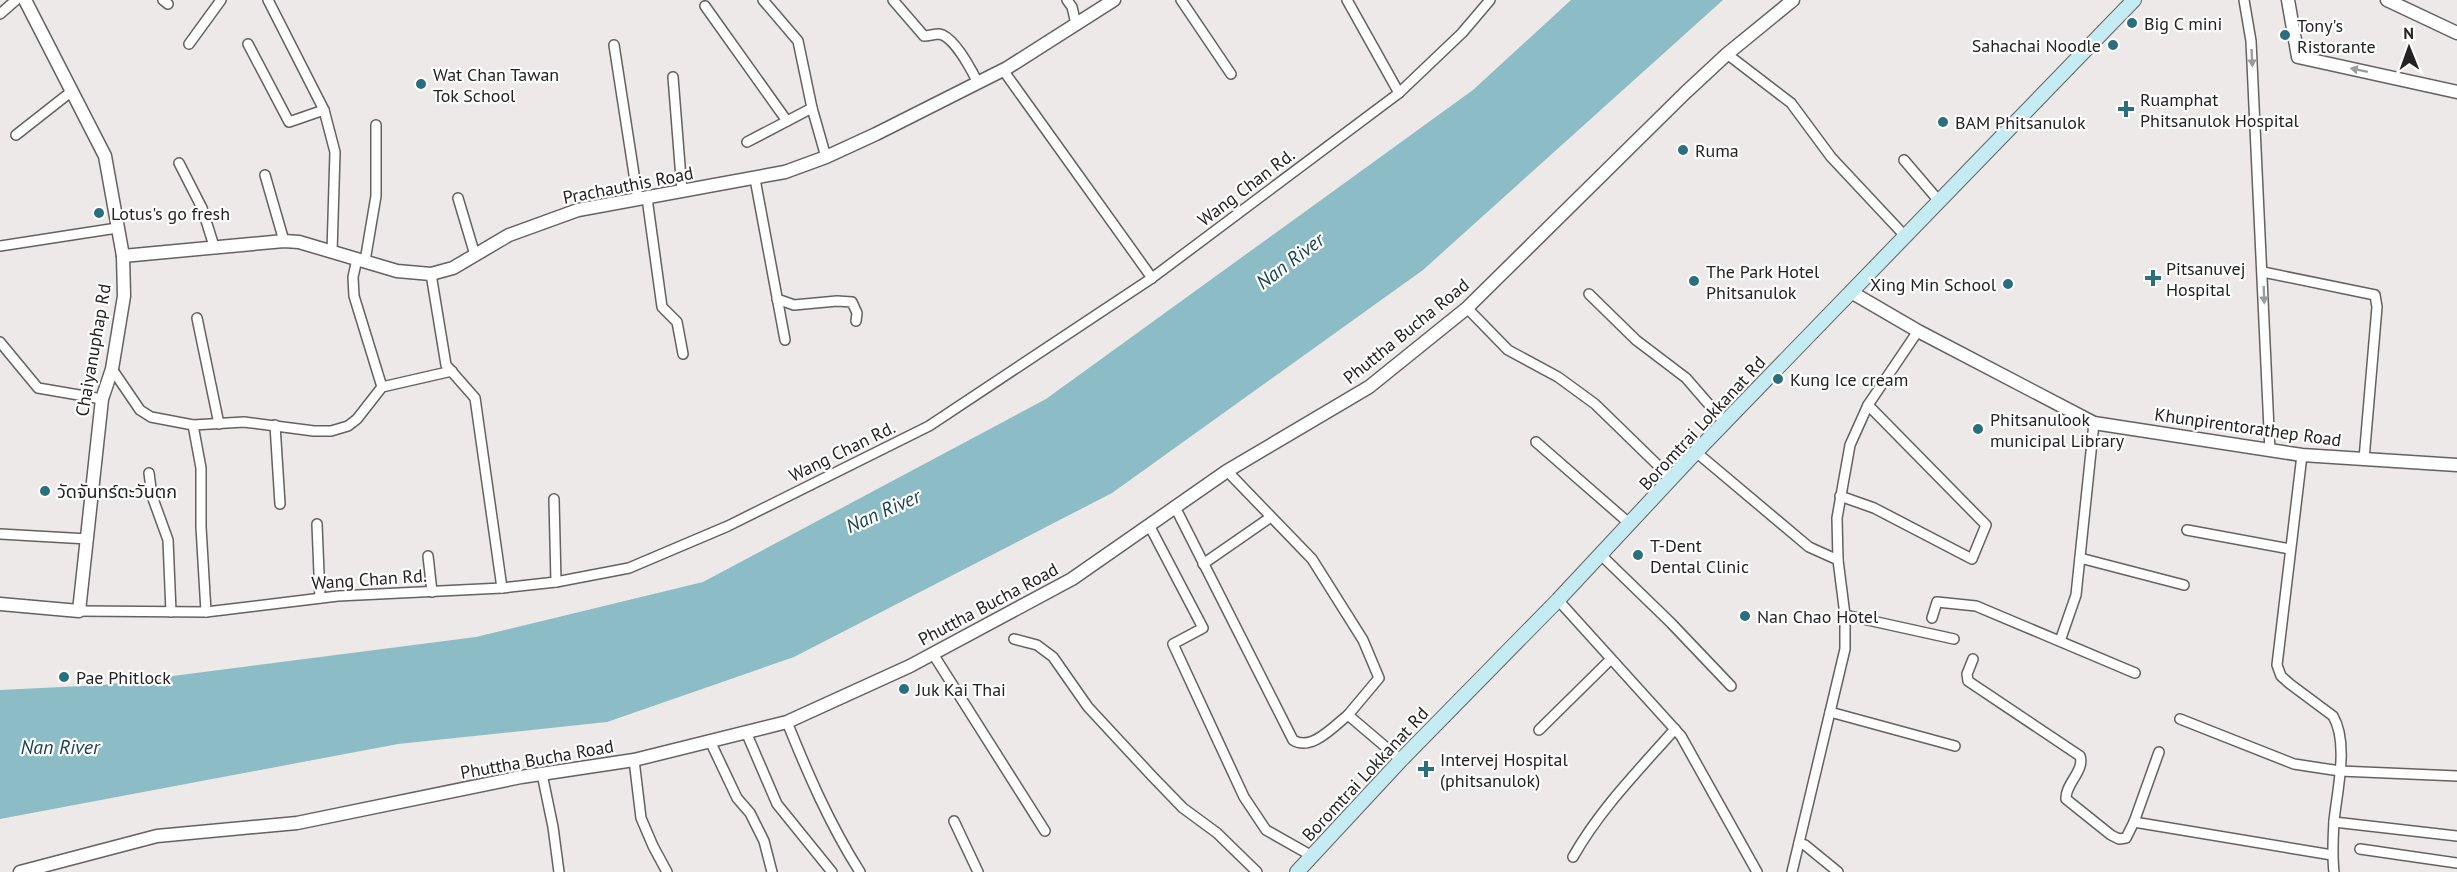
<svg xmlns="http://www.w3.org/2000/svg" width="2457" height="872" viewBox="0 0 2457 872" font-family="'PT Sans','Noto Sans Thai',sans-serif">
<style>
.water{fill:#8cbcc5}
.lines{fill:none;stroke-linecap:round;stroke-linejoin:round}
.minor-casing{stroke:#656160;stroke-width:12}
.tertiary-casing{stroke:#656160;stroke-width:15}
.secondary-casing{stroke:#656160;stroke-width:16}
.minor{stroke:#fff;stroke-width:9}
.tertiary{stroke:#fff;stroke-width:12}
.secondary{stroke:#c4ecf2;stroke-width:14}
.oneway{fill:#9c9c9c}
.poi-dot{fill:#29707c;stroke:#fff;stroke-width:2}
.labels{text-anchor:middle;dominant-baseline:central;stroke-width:4.5;stroke-linejoin:round;paint-order:stroke}
.poi-label{font-size:18px;fill:#242222;stroke:#fff;text-anchor:start}
.street-label{font-size:18px;fill:#242222;stroke:#fff}
.water-label{font-size:20px;font-style:italic;fill:#19454d;stroke:#fff}
</style>
<rect width="100%" height="100%" fill="#ede9e8"/>
<polygon class="water" points="1571,0 1723,0 1423,270 1112,493 794,657 607,722 398,744 0,819 0,690 103,685 476,637 703,582 1046,399 1473,90"/>
<g class="lines">
<defs>
<g id="minor">
<polyline points="163,0 168,4"/>
<polyline points="268,0 324,110 335,152 332,252"/>
<polyline points="763,0 798,41 812,108 826,157"/>
<path d="M893,0l31,36c5,0 10,-2 15,-2 15,2 33,37 39,49"/>
<polyline points="1067,0 1072,7 1076,24"/>
<polyline points="1181,0 1231,74"/>
<polyline points="1347,0 1399,93"/>
<polyline points="2244,0 2251,41 2270,451"/>
<polyline points="705,6 787,121"/>
<polyline points="0,14 16,0"/>
<polyline points="189,44 221,0"/>
<polyline points="248,44 289,122 324,110"/>
<polyline points="614,45 638,200"/>
<polyline points="1727,54 1791,103 1831,157 1905,236"/>
<polyline points="1003,70 1152,278"/>
<polyline points="673,77 682,191"/>
<polyline points="16,135 72,91"/>
<polyline points="747,142 812,108"/>
<polyline points="1904,160 1939,201"/>
<polyline points="179,163 202,208 214,246"/>
<polyline points="265,175 284,241"/>
<polyline points="755,179 785,340"/>
<polyline points="458,198 475,255"/>
<polyline points="647,198 662,307 677,322 683,354"/>
<polyline points="0,246 117,228"/>
<polyline points="357,259 353,277 354,296 382,387"/>
<polyline points="365,261 376,196 376,125"/>
<polyline points="2263,272 2375,295 2377,307 2364,459"/>
<polyline points="431,274 446,365 475,398 502,588"/>
<polyline points="1589,294 1636,340 1686,378 1725,423"/>
<polyline points="777,299 794,305 837,301 852,302 857,313 856,321"/>
<polyline points="1467,308 1508,350 1558,377 1595,404 1672,479"/>
<polyline points="197,318 219,424"/>
<polyline points="0,342 38,388 102,399"/>
<polyline points="112,369 140,410 151,417 193,425 244,422 314,431 331,431 348,426 357,419 382,387 452,371"/>
<polyline points="193,425 201,468 201,527 206,612"/>
<polyline points="275,425 280,504"/>
<polyline points="1536,442 1630,524"/>
<polyline points="1696,452 1809,547 1838,560"/>
<path d="M2302,455l-25,210 4,11 9,8 43,32c16,27 4,75 1,105 -1,17 -2,34 0,51"/>
<polyline points="1227,471 1312,559 1363,640 1379,678 1348,715"/>
<polyline points="149,473 152,496 168,540 171,612"/>
<polyline points="1840,496 1874,508 1972,559 1986,525 1868,405"/>
<polyline points="554,499 556,582"/>
<path d="M1175,507l118,233c18,12 41,-14 55,-25l53,45"/>
<polyline points="317,524 320,598"/>
<polyline points="1149,525 1203,628 1173,644 1244,797 1266,830 1312,856"/>
<polyline points="2187,530 2290,549"/>
<polyline points="0,534 88,539"/>
<polyline points="1601,555 1671,623 1731,686"/>
<polyline points="428,556 432,592"/>
<polyline points="2080,558 2184,585"/>
<polyline points="1203,564 1271,517"/>
<polyline points="1558,600 1681,736 1757,872"/>
<polyline points="79,611 206,612 338,596 502,588 556,582 629,568 728,526 929,426 1152,278 1399,93 1462,33 1490,0"/>
<polyline points="1845,615 1954,639"/>
<polyline points="1932,618 1937,602 1976,606 2135,673"/>
<polyline points="1014,639 1037,645 1053,657 1088,707 1152,776 1183,808 1217,833 1257,872"/>
<polyline points="2060,641 2076,595 2094,423"/>
<polyline points="933,654 1045,831"/>
<path d="M1973,659l-6,15 1,7 112,75c5,15 -15,28 -14,43l45,36 8,4 7,-1 8,-16 25,-70"/>
<polyline points="1830,712 1955,746"/>
<polyline points="2180,719 2294,764 2340,771 2457,776"/>
<path d="M787,722c21,52 43,103 73,150"/>
<polyline points="1539,730 1611,659"/>
<polyline points="746,732 777,804 832,872"/>
<polyline points="710,741 737,798 750,813 764,841 772,872"/>
<polyline points="634,760 641,818 653,846 667,872"/>
<polyline points="542,774 553,827 559,872"/>
<polyline points="954,821 978,872"/>
<polyline points="2134,822 2332,855"/>
<polyline points="2334,822 2457,836"/>
<polyline points="1799,843 1805,845 1838,872"/>
<polyline points="2360,849 2457,863"/>
<path d="M1573,857c27,-48 66,-87 102,-128"/>
<polyline points="1792,872 1845,649 1845,615 1838,560 1837,518 1850,445 1868,405 1918,331"/>
</g>
<g id="tertiary">
<polyline points="2288,0 2298,57 2457,92"/>
<polyline points="2387,0 2457,33"/>
<polyline points="123,256 284,241 299,242 397,271 431,274 453,268 509,235 578,210 785,172 826,157 876,134 1007,68 1114,0"/>
<polyline points="1851,292 1918,331 2094,423 2302,455 2457,465"/>
<polyline points="0,604 79,611 102,399 112,369 124,296 123,256 105,156 25,0"/>
<polyline points="20,872 157,836 297,823 521,777 634,760 787,722 910,666 1072,579 1227,471 1369,387 1467,308 1685,93 1727,54 1793,0"/>
</g>
<polyline id="secondary" points="1297,872 1401,760 1558,600 1696,452 2134,0"/>
</defs>
<use href="#minor" class="minor-casing"/>
<use href="#tertiary" class="tertiary-casing"/>
<use href="#secondary" class="secondary-casing"/>
<use href="#minor" class="minor"/>
<use href="#tertiary" class="tertiary"/>
<use href="#secondary" class="secondary"/>
</g>
<defs><path id="oneway-solid" d="M-6-.8H1V-3.2L6.5 0L1 3.2V.8H-6Z" transform="scale(1.5)"/></defs>
<g class="oneway">
<use href="#oneway-solid" transform="translate(2252 58) rotate(87)"/>
<use href="#oneway-solid" transform="translate(2359 70) rotate(-168)"/>
<use href="#oneway-solid" transform="translate(2264 295) rotate(88)"/>
</g>
<g class="poi-dot">
<circle cx="2132" cy="23" r="6"/>
<circle cx="2285" cy="35" r="6"/>
<circle cx="2113" cy="45" r="6"/>
<circle cx="421" cy="84" r="6"/>
<path d="M2123 100h6v6h6v6h-6v6h-6v-6h-6v-6h6z"/>
<circle cx="1943" cy="122" r="6"/>
<circle cx="1683" cy="150" r="6"/>
<circle cx="99" cy="213" r="6"/>
<path d="M2150 269h6v6h6v6h-6v6h-6v-6h-6v-6h6z"/>
<circle cx="1694" cy="281" r="6"/>
<circle cx="2008" cy="284" r="6"/>
<circle cx="1778" cy="379" r="6"/>
<circle cx="1978" cy="429" r="6"/>
<circle cx="45" cy="491" r="6"/>
<circle cx="1638" cy="555" r="6"/>
<circle cx="1745" cy="616" r="6"/>
<circle cx="64" cy="677" r="6"/>
<circle cx="904" cy="689" r="6"/>
<path d="M1423 760h6v6h6v6h-6v6h-6v-6h-6v-6h6z"/>
</g>
<g class="labels">
<g class="poi-label">
<text x="2144" y="23">Big C mini</text>
<text x="2297" y="25">Tony's<tspan x="2297" dy="21">Ristorante</tspan></text>
<text x="2101" y="45" text-anchor="end">Sahachai Noodle</text>
<text x="433" y="74">Wat Chan Tawan<tspan x="433" dy="21">Tok School</tspan></text>
<text x="2140" y="99">Ruamphat<tspan x="2140" dy="21">Phitsanulok Hospital</tspan></text>
<text x="1955" y="122">BAM Phitsanulok</text>
<text x="1695" y="150">Ruma</text>
<text x="111" y="213">Lotus's go fresh</text>
<text x="2166" y="268">Pitsanuvej<tspan x="2166" dy="21">Hospital</tspan></text>
<text x="1706" y="271">The Park Hotel<tspan x="1706" dy="21">Phitsanulok</tspan></text>
<text x="1996" y="284" text-anchor="end">Xing Min School</text>
<text x="1790" y="379">Kung Ice cream</text>
<text x="1990" y="419">Phitsanulook<tspan x="1990" dy="21">municipal Library</tspan></text>
<text x="57" y="491">วัดจันทร์ตะวันตก</text>
<text x="1650" y="545">T-Dent<tspan x="1650" dy="21">Dental Clinic</tspan></text>
<text x="1757" y="616">Nan Chao Hotel</text>
<text x="76" y="677">Pae Phitlock</text>
<text x="916" y="689">Juk Kai Thai</text>
<text x="1440" y="759">Intervej Hospital<tspan x="1440" dy="21">(phitsanulok)</tspan></text>
</g>
<g class="street-label">
<text transform="translate(628 185) rotate(-11)">Prachauthis Road</text>
<text transform="translate(1246 187) rotate(-37)">Wang Chan Rd.</text>
<text transform="translate(1406 331) rotate(-39)">Phuttha Bucha Road</text>
<text transform="translate(93 350) rotate(-80)">Chaiyanuphap Rd</text>
<text transform="translate(1702 423) rotate(-47)">Boromtrai Lokkanat Rd</text>
<text transform="translate(2248 427) rotate(8)">Khunpirentorathep Road</text>
<text transform="translate(842 451) rotate(-26)">Wang Chan Rd.</text>
<text transform="translate(369 579) rotate(-4)">Wang Chan Rd.</text>
<text transform="translate(988 604) rotate(-28)">Phuttha Bucha Road</text>
<text transform="translate(537 759) rotate(-10)">Phuttha Bucha Road</text>
<text transform="translate(1365 774) rotate(-47)">Boromtrai Lokkanat Rd</text>
</g>
<g class="water-label">
<text transform="translate(1290 261) rotate(-37)">Nan River</text>
<text transform="translate(883 511) rotate(-24)">Nan River</text>
<text x="60" y="747">Nan River</text>
</g>
</g>
<g transform="translate(2409 48) rotate(359)" stroke="#ffffff" stroke-width="4.5" paint-order="stroke">
<path d="M0-4.5L10 22L0 15L-10 22Z" fill="#242222"/>
<text y="-9" font-size="16" font-weight="bold" text-anchor="middle" fill="#242222">N</text>
</g>
</svg>
